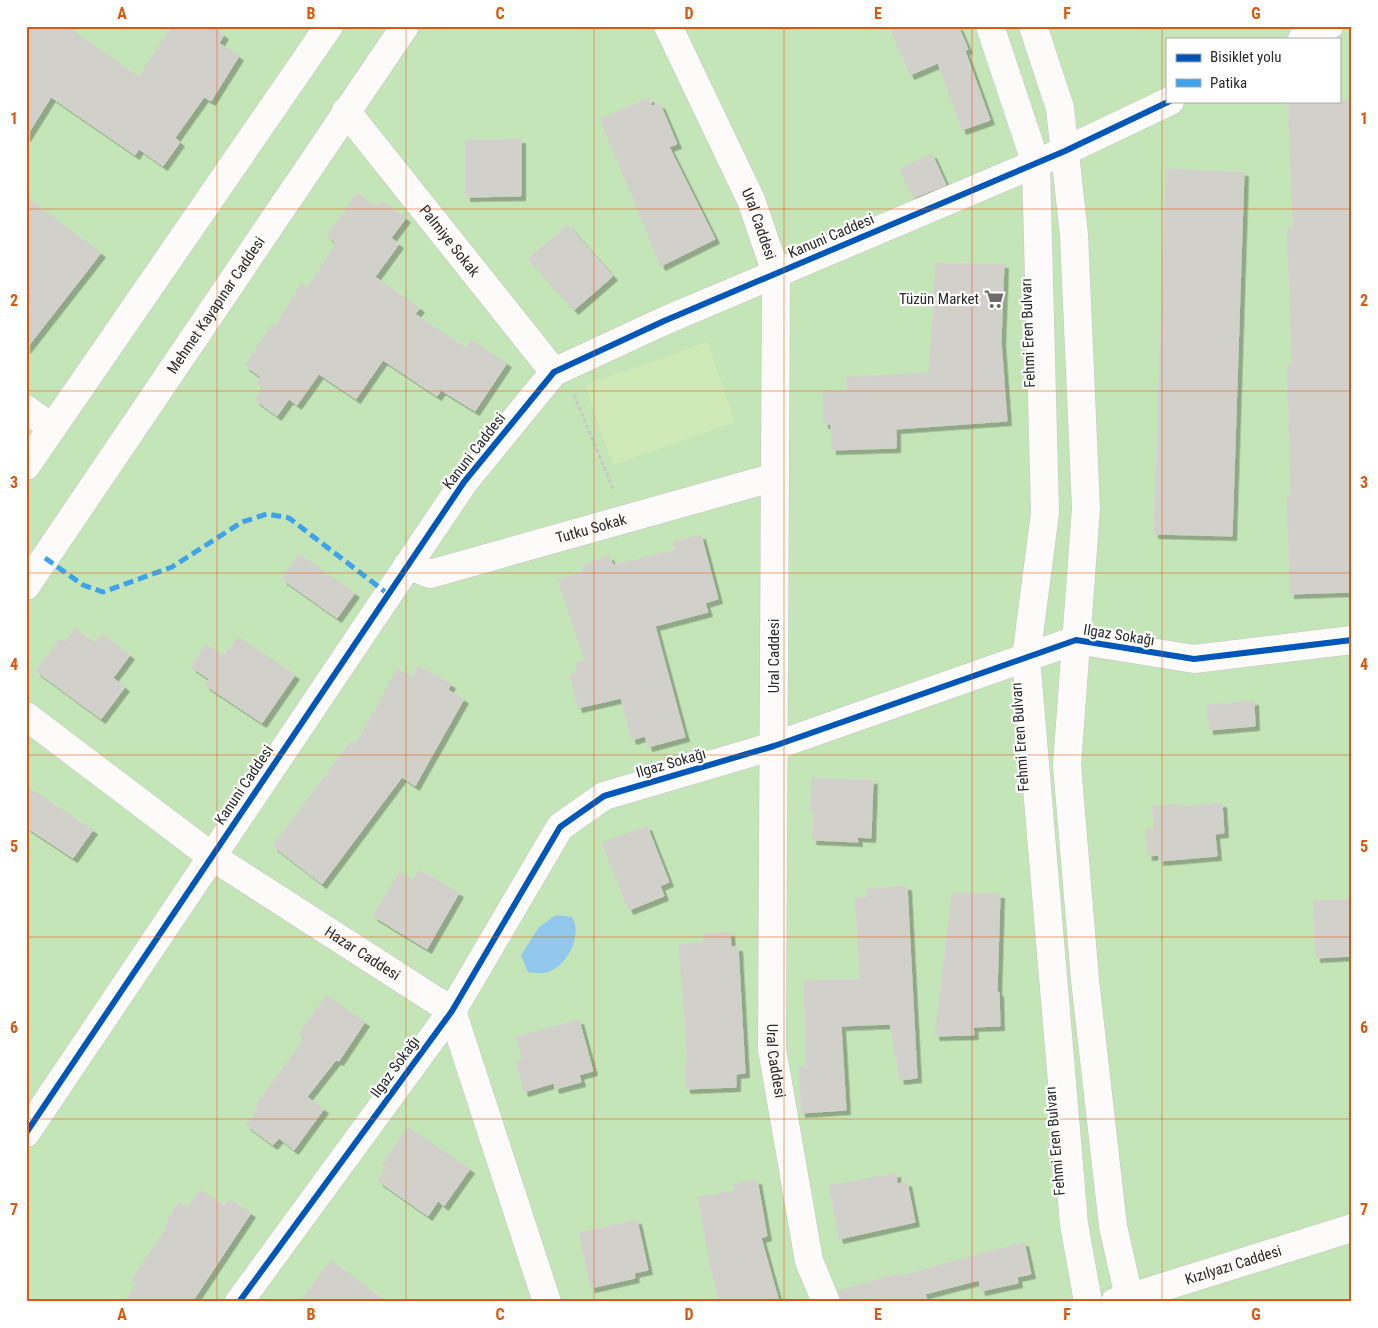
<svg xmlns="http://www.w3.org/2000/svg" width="1378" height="1328" viewBox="0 0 1378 1328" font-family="'Roboto Condensed',sans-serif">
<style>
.green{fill:#c4e5b8;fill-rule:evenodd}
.pitch{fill:#cfeab6}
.water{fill:#92c8ec}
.building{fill:#d2d0cb;stroke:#d4d2cc;filter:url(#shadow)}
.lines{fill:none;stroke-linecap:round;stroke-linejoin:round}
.minor-casing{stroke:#c6c5c5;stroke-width:29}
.tertiary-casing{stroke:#c6c5c5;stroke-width:29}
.secondary-casing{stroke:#c6c5c5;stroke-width:29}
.path{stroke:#c8c8c7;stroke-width:3;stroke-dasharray:4 2.5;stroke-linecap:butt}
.minor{stroke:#fcfbfa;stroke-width:28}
.tertiary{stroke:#fcfbfa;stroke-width:28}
.secondary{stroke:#fcfbfa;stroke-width:28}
.quiet{stroke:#3ea3eb;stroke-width:5;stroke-dasharray:10 5;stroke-linecap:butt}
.cycleway-casing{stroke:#fff;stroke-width:9}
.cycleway{stroke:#0057b8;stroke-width:6}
.grid{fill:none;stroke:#de570e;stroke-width:1;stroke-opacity:0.55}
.labels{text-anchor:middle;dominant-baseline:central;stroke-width:4.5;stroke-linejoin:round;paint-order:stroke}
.street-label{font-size:15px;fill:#2a2a2a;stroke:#fff}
.poi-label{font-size:15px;fill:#2a2a2a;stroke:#fff;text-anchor:end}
.neatline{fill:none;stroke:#de570e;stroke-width:2}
.grid-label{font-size:16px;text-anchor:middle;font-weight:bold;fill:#de570e}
</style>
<defs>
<filter id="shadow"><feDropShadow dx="4.5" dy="4.5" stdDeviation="0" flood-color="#0004"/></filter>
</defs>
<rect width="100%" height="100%" fill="#e9e7e0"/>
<path class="green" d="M26,26h1326v1276h-1326zM1167,39h172v62h-172z"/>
<polygon class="pitch" points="707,342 735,422 613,465 585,385"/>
<path class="water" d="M556,915l16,2c11,18 -5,49 -24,55 -7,2 -13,1 -20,0l-7,-17 18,-28z"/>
<g class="building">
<polygon points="26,26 66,26 139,77 172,26 211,26 224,35 219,43 239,56 211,101 204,97 175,138 180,142 163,166 139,149 135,155 51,97 26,137"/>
<polygon points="889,26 958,26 968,49 965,51 990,120 962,130 938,63 910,75"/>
<polygon points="649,98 652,106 660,104 677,144 669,147 715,239 661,266 600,119"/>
<polygon points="1288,101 1352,101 1352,592 1290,594 1287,496 1291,496 1287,364 1292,363 1287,228 1293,228"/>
<polygon points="521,139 521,196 466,197 466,140"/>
<polygon points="932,154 946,185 913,198 900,169"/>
<polygon points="1166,169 1244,172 1232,536 1154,534"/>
<polygon points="357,193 376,207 381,201 406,218 391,238 399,244 375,277 420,308 415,314 466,348 471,340 507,363 475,411 441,390 437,396 383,360 356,399 319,374 297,405 289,399 277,416 255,400 263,388 257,384 261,377 245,366 272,325 275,327 301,284 308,288 336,243 327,236"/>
<polygon points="26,197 101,253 26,349"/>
<polygon points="568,225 613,276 574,310 528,259"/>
<polygon points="936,263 1004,264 1001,341 1007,421 896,429 896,448 832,450 831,424 824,424 823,392 847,391 847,377 929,373"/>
<polygon points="701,535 718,599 705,603 708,612 655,626 685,737 648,747 645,736 632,740 621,698 578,708 570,675 578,673 575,663 585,661 558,580 584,571 582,565 609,556 613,565 675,550 673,542"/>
<polygon points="299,554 355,593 337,618 282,579"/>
<polygon points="75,628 95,643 102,634 130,655 113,678 125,687 101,719 36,671 60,639 65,642"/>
<polygon points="238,637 295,675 262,723 205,685 209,679 191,667 206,644 224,656"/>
<polygon points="418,666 451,684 448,690 464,699 415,786 402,777 322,884 273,846 351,741 356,744 397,669 412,677"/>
<polygon points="1254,701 1255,726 1209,730 1207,705"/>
<polygon points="812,778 873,780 871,838 857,837 858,842 812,840 814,812 810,811"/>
<polygon points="26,786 93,830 73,858 26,827"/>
<polygon points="1222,803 1224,833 1215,834 1217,856 1159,861 1159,855 1148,856 1145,830 1154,829 1152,806 1179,804 1180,807"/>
<polygon points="647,826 669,882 660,886 664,896 629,910 602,843"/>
<polygon points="420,870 459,893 427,949 373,916 400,872 413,880"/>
<polygon points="907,886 917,1078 900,1080 890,1024 841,1026 846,1110 801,1113 799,1067 806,1067 804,981 860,979 855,898 868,897 867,889"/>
<polygon points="952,893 1000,894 997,992 999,992 1000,1026 973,1027 974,1035 935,1036"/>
<polygon points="1352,899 1352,956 1316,958 1313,901"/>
<polygon points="730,932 731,947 738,947 745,1073 736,1074 736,1087 686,1089 685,1063 688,1063 679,945 704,942 703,934"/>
<polygon points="326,995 365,1022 339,1061 336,1060 307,1097 324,1109 294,1150 279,1138 273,1145 246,1125 258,1109 255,1106 305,1038 299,1034"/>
<polygon points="579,1020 593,1071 579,1075 581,1082 555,1089 554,1083 524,1092 516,1062 523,1060 516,1037"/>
<polygon points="408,1127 470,1169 444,1206 438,1201 428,1216 378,1181 386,1167 382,1165"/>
<polygon points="896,1173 897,1184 907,1182 915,1222 839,1239 829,1186"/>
<polygon points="757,1180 767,1236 761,1238 779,1302 720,1302 710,1265 698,1197 734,1191 733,1184"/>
<polygon points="200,1190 225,1206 230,1199 251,1213 192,1302 125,1302 136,1284 131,1281 167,1227 164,1226 179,1202 188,1208"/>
<polygon points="637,1220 648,1270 634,1273 635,1278 591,1288 579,1233"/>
<polygon points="1024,1242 1031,1274 1017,1277 1018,1283 981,1291 979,1280 925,1294 928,1302 841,1302 838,1291 900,1273 901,1276"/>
<polygon points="331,1260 387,1302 300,1302"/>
</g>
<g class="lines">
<defs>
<g id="minor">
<path id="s1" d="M668,26l83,174 25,73 -4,776 37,212 17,41"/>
<polyline points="1302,39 1329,26"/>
<path id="s2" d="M346,111l208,261"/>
<polyline points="26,409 52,428"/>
<path id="s3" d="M408,565l22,9 345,-97"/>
<path id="s4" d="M26,716l185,140 241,155 95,291"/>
<polyline points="26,1133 464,482 554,372 664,321 1065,151 1170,101"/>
<polyline points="239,1302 452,1011 560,827 604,796 774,746 1076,640 1194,659 1352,640"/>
<path id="s5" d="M1115,1302l237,-74"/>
</g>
<g id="tertiary">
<polyline points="990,26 1036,164 1045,513 1026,658 1074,1224 1088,1302"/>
<polyline points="1033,26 1060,108 1074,235 1086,508 1067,765 1085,980 1113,1226 1130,1302"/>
</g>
<g id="secondary">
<polyline points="26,466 329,26"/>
<path id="s6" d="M26,586l379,-560"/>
</g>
</defs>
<use href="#minor" class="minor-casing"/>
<use href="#tertiary" class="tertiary-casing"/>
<use href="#secondary" class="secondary-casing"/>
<polyline class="path" points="574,395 614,491"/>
<use href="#minor" class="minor"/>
<use href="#tertiary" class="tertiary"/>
<use href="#secondary" class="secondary"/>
<polyline class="quiet" points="45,558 83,585 103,592 172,567 242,522 267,514 289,518 388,594"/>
<defs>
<g id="cycleway">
<polyline points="26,1133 464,482 554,372 664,321 1065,151 1170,101"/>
<polyline points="239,1302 452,1011 560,827 604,796 774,746 1076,640 1194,659 1352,640"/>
</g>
</defs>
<use href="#cycleway" class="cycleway-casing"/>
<use href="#cycleway" class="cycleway"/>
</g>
<path class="grid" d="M217,26v1276M406,26v1276M594,26v1276M784,26v1276M972,26v1276M1162,26v1276M26,209h1326M26,391h1326M26,573h1326M26,755h1326M26,937h1326M26,1119h1326"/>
<defs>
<symbol id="supermarket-bare" viewBox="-9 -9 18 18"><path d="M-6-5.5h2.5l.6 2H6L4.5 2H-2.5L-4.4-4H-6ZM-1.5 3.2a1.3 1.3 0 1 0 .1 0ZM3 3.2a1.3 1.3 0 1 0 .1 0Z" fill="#6d6c6a" stroke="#fff" stroke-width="2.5" paint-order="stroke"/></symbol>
</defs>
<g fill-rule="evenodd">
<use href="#supermarket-bare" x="980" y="285" width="28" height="28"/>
</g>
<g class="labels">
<g class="street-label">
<text stroke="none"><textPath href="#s1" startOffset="218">Ural Caddesi</textPath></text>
<text transform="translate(831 236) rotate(-23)">Kanuni Caddesi</text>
<text stroke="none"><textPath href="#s2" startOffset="166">Palmiye Sokak</textPath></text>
<text stroke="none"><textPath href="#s6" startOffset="339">Mehmet Kayapınar Caddesi</textPath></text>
<text transform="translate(1028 333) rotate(-92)">Fehmi Eren Bulvarı</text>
<text transform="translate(474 451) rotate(-52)">Kanuni Caddesi</text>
<text stroke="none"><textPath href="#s3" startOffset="191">Tutku Sokak</textPath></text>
<text transform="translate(1119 635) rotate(9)">Ilgaz Sokağı</text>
<text transform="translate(774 656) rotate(-90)">Ural Caddesi</text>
<text transform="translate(1020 737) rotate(-94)">Fehmi Eren Bulvarı</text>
<text transform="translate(671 763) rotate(-16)">Ilgaz Sokağı</text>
<text transform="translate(244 785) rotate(-56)">Kanuni Caddesi</text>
<text stroke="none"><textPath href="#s4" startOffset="412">Hazar Caddesi</textPath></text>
<text stroke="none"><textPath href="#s1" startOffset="1058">Ural Caddesi</textPath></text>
<text transform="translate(395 1067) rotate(-54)">Ilgaz Sokağı</text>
<text transform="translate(1055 1141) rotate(-95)">Fehmi Eren Bulvarı</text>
<text stroke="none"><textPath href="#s5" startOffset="124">Kızılyazı Caddesi</textPath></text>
</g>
<g class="poi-label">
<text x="979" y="299">Tüzün Market</text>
</g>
</g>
<rect width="1378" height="1328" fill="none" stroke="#ffffff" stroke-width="55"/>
<rect x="1166" y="38" width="175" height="65" fill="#ffffff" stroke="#aaaaaa"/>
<rect x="1176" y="54" width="25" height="8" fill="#0057b8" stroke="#aaaaaa"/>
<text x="1210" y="62" font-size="15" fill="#2a2a2a">Bisiklet yolu</text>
<rect x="1176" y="79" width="25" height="8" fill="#3ea3eb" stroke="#aaaaaa"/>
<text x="1210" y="88" font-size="15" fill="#2a2a2a">Patika</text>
<rect x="28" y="28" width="1322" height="1272" class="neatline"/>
<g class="grid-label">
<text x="122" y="19">A</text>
<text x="311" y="19">B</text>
<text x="500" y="19">C</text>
<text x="689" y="19">D</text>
<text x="878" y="19">E</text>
<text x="1067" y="19">F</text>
<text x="1256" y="19">G</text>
<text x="14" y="124">1</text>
<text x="1364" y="124">1</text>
<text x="14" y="306">2</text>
<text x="1364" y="306">2</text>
<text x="14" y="488">3</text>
<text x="1364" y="488">3</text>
<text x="14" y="670">4</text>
<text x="1364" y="670">4</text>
<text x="14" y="852">5</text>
<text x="1364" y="852">5</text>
<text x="14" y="1033">6</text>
<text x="1364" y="1033">6</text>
<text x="14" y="1215">7</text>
<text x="1364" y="1215">7</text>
<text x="122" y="1320">A</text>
<text x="311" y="1320">B</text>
<text x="500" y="1320">C</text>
<text x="689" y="1320">D</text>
<text x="878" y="1320">E</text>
<text x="1067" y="1320">F</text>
<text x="1256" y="1320">G</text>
</g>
</svg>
